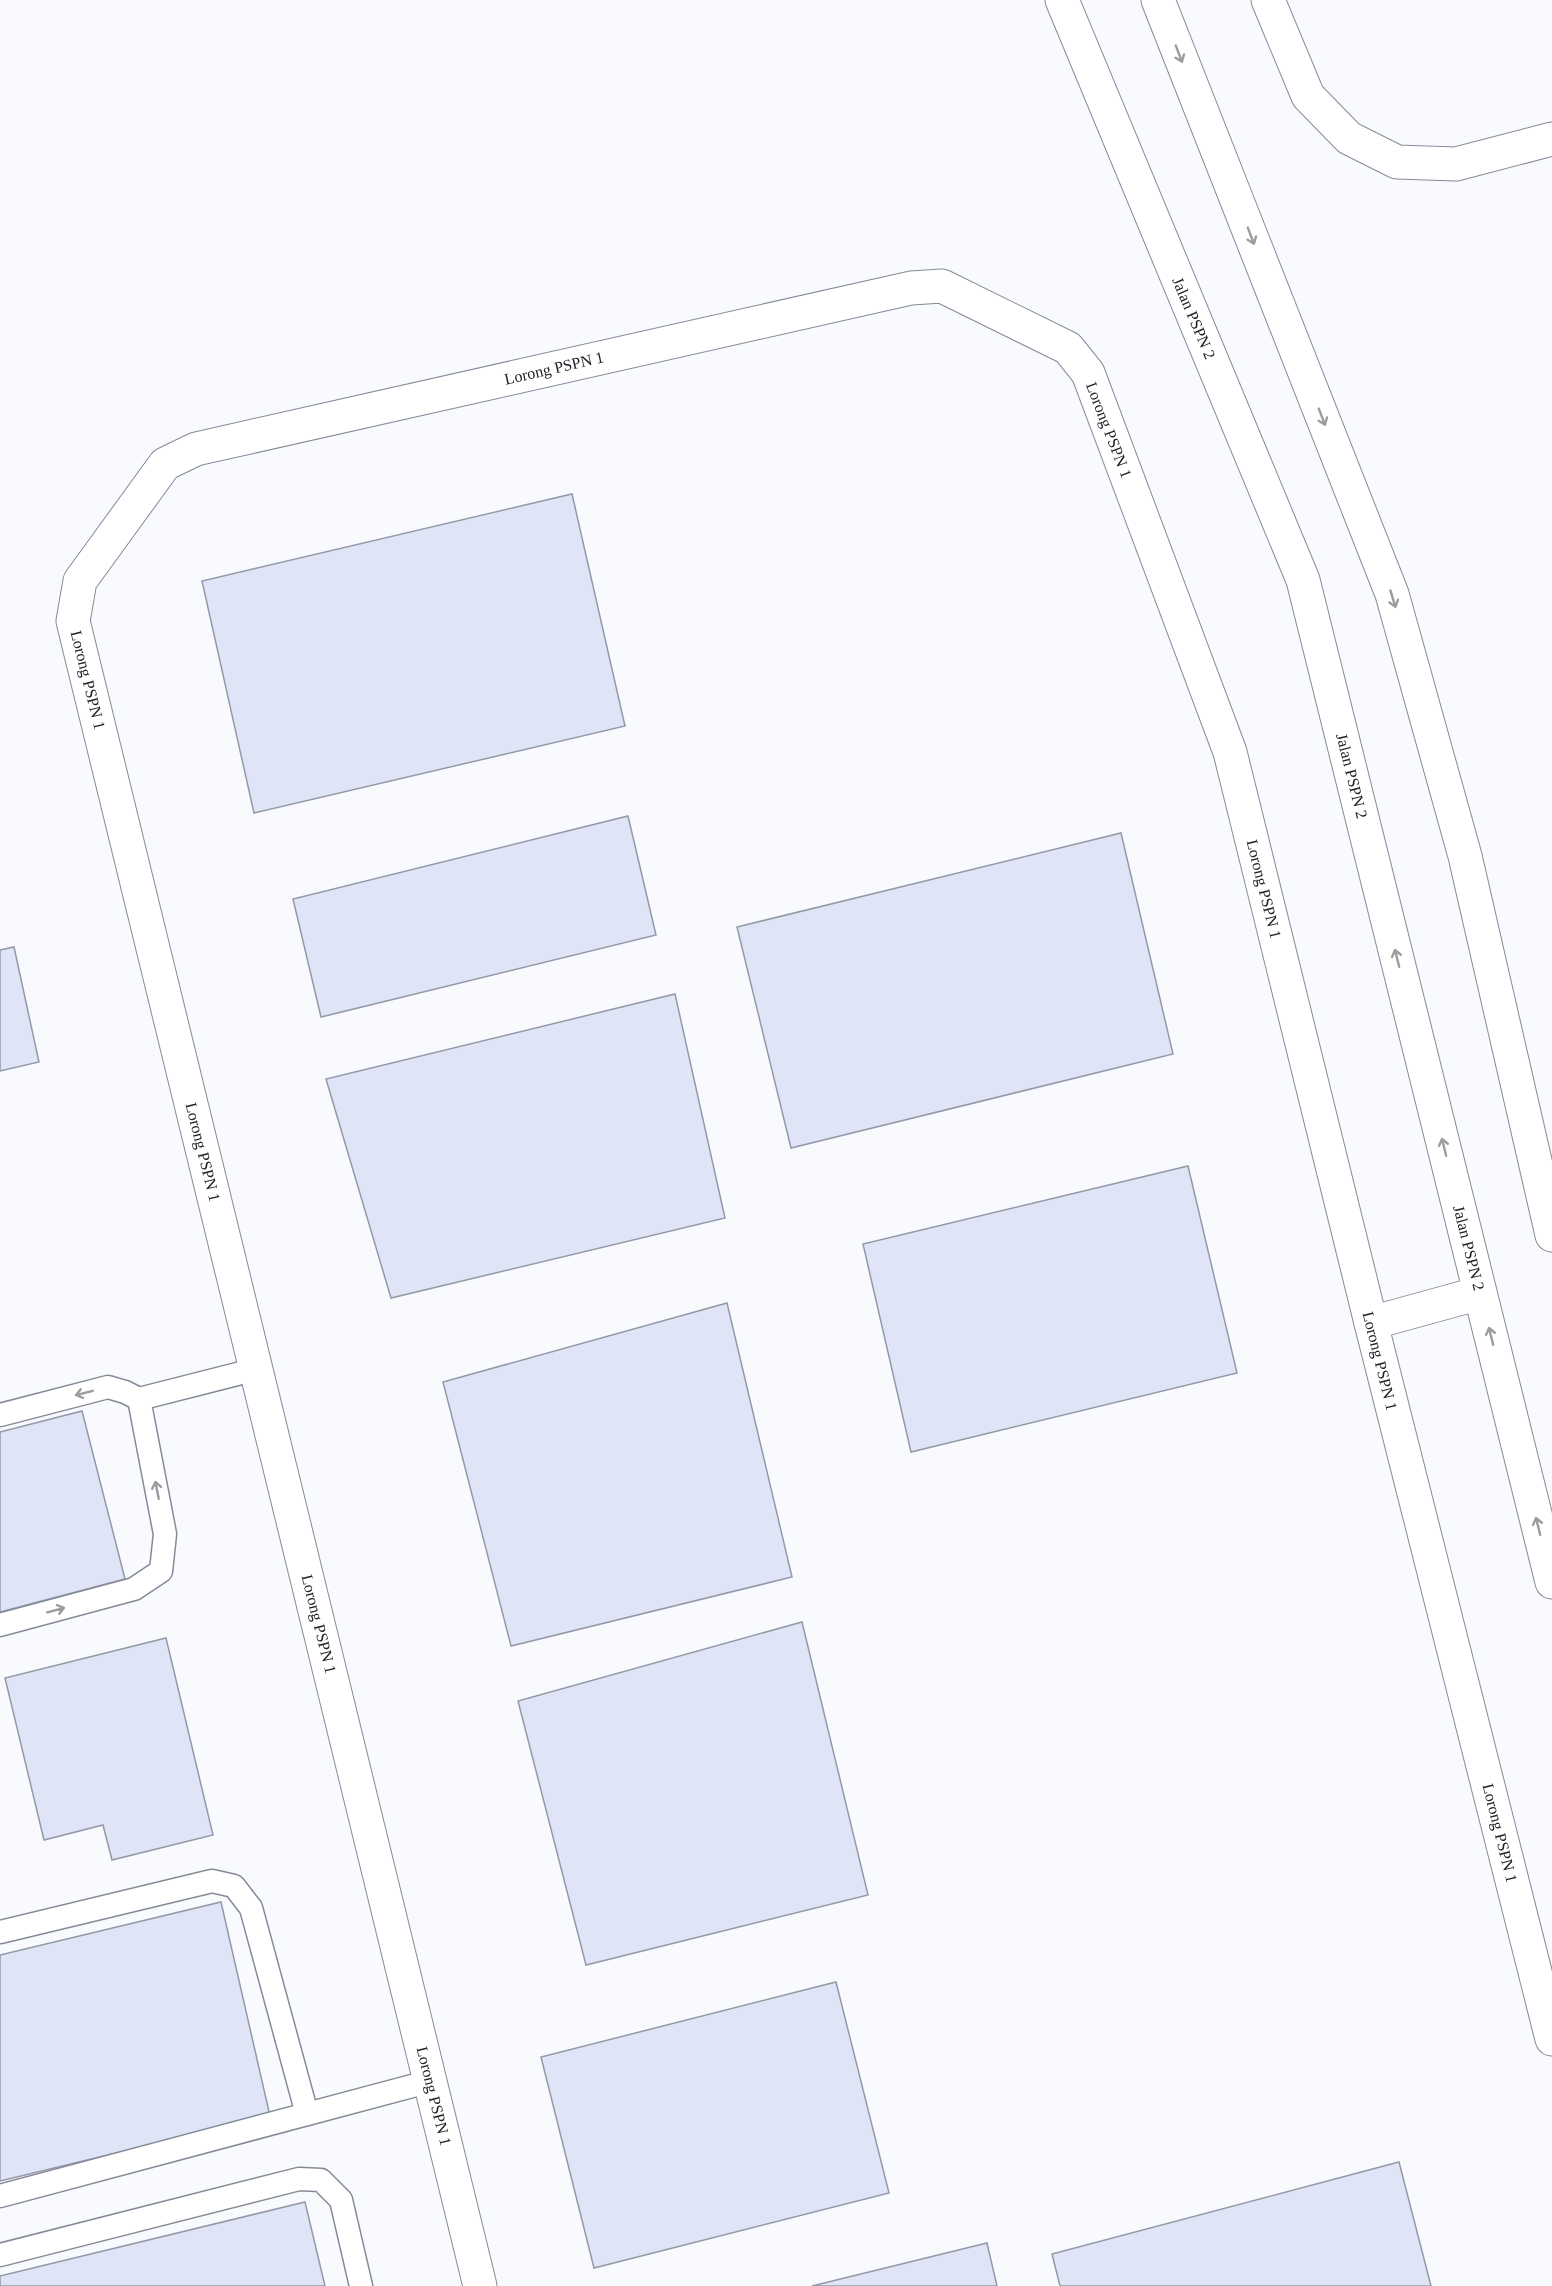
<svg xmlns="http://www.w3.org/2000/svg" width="1552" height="2286" viewBox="0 0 1552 2286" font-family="'Times New Roman',serif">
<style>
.building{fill:#dfe5f6;stroke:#9499a9;stroke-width:1.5}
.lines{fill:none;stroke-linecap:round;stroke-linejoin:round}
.service-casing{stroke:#858a99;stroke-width:25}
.minor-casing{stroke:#858a99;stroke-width:35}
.tertiary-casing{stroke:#858a99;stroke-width:35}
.service{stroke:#fff;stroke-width:22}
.minor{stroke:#fff;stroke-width:33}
.tertiary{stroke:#fff;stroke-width:33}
.oneway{stroke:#9b9c9f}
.labels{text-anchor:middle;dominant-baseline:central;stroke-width:4.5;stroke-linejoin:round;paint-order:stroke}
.street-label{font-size:16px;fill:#202229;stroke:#fff}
</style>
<rect width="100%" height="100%" fill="#f9fafe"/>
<g class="building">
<polygon points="572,494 625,726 254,813 202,581"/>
<polygon points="628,816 656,935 321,1017 293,899"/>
<polygon points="1121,833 1173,1054 791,1148 737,927"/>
<polygon points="14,947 39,1062 0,1071 0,950"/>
<polygon points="675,994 725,1218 391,1298 326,1079"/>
<polygon points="1188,1166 1237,1373 911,1452 863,1244"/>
<polygon points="727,1303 792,1577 511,1646 443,1382"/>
<polygon points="82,1411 125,1579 0,1612 0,1432"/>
<polygon points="802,1622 868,1895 586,1965 518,1701"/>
<polygon points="166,1638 213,1835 112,1860 103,1825 44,1840 5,1678"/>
<polygon points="221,1902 270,2116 0,2181 0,1955"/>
<polygon points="836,1982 889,2193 594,2268 541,2057"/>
<polygon points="1399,2162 1431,2286 1060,2286 1052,2254"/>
<polygon points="305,2202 325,2286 0,2286 0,2276"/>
<polygon points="987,2243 997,2286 812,2286"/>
</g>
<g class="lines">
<defs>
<g id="service">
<polyline points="0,1415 108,1387 125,1392 139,1399 257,1369"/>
<polyline points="0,1625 134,1589 161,1571 165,1534 139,1399"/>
<polyline points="0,1932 212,1881 234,1886 251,1908 307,2114"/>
<polyline points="0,2196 431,2081"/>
<polyline points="0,2255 299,2179 321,2180 341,2200 361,2286"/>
</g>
<g id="minor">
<polyline points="1268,0 1308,96 1349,138 1397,162 1456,164 1552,139"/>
<polyline points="1371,1323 1480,1293"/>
<polyline points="480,2286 73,621 80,581 165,464 196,449 911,288 942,286 1068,348 1088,373 1230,752 1371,1323 1552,2039"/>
</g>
<g id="tertiary">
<polyline points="1062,0 1303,580 1552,1582"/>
<polyline points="1158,0 1392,594 1465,856 1552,1235"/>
</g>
</defs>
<use href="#service" class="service-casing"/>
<use href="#minor" class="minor-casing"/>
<use href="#tertiary" class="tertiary-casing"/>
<use href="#service" class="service"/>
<use href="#minor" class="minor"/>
<use href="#tertiary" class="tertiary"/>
</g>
<defs><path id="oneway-shaft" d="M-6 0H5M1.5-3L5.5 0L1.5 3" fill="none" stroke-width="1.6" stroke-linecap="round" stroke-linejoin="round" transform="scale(1.5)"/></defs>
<g class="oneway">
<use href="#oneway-shaft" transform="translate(1179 54) rotate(69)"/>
<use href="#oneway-shaft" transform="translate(1251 236) rotate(69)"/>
<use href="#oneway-shaft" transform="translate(1322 417) rotate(69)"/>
<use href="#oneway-shaft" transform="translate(1393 599) rotate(73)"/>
<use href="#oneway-shaft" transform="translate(1397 958) rotate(-104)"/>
<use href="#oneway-shaft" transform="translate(1444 1147) rotate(-104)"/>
<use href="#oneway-shaft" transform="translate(1491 1336) rotate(-104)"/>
<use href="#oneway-shaft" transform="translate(84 1393) rotate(166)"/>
<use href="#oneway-shaft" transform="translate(157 1490) rotate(-101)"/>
<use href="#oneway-shaft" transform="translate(1538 1526) rotate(-104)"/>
<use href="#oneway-shaft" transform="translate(56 1610) rotate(-15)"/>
</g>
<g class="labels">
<g class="street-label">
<text transform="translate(1194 318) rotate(67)">Jalan PSPN 2</text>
<text transform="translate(554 368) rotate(-13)">Lorong PSPN 1</text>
<text transform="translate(1109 430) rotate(69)">Lorong PSPN 1</text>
<text transform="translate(88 680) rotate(76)">Lorong PSPN 1</text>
<text transform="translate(1352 776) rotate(76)">Jalan PSPN 2</text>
<text transform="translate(1264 889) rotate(76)">Lorong PSPN 1</text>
<text transform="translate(203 1152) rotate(76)">Lorong PSPN 1</text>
<text transform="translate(1469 1248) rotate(76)">Jalan PSPN 2</text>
<text transform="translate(1380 1361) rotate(76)">Lorong PSPN 1</text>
<text transform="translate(319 1624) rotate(76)">Lorong PSPN 1</text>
<text transform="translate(1500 1833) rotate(76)">Lorong PSPN 1</text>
<text transform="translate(434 2096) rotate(76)">Lorong PSPN 1</text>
</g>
</g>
</svg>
